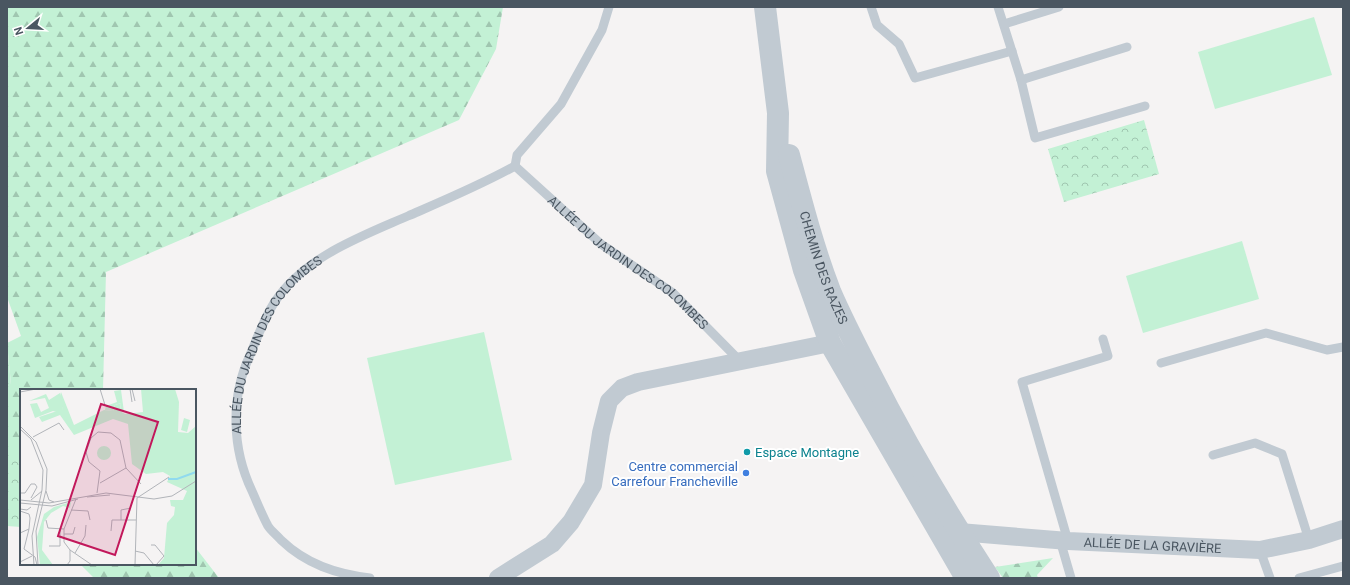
<svg xmlns="http://www.w3.org/2000/svg" width="1350" height="585" viewBox="0 0 1350 585" font-family="Roboto,sans-serif">
<style>
.forest{fill:url(#forest-firs)}
.park{fill:url(#park-crowns)}
.pitch{fill:#c3f1d5}
.lines{fill:none;stroke-linecap:round;stroke-linejoin:round}
.service{stroke:#c1cad2;stroke-width:9}
.minor{stroke:#c1cad2;stroke-width:18}
.tertiary{stroke:#c1cad2;stroke-width:22}
.culture-dot{fill:#0f9aa8;stroke:#fff;stroke-width:1.5}
.shop-dot{fill:#3f7fe0;stroke:#fff;stroke-width:1.5}
.labels{text-anchor:middle;dominant-baseline:central;stroke-width:4;stroke-linejoin:round;paint-order:stroke}
.street-label{font-size:13px;fill:#4a5661;stroke:#fff}
.culture-label{font-size:13px;fill:#0d838f;stroke:#fff;text-anchor:start}
.shop-label{font-size:13px;fill:#366cbe;stroke:#fff;text-anchor:end}
.inset-river{fill:none;stroke:#90daee;stroke-width:2}
.inset-road{fill:none;stroke:#b1b4b9;stroke-width:1}
.view{fill:#c2185b;fill-opacity:0.15;stroke:#c2185b;stroke-width:2}
.inset-edge{fill:none;stroke:#4a5661;stroke-width:2}
</style>
<defs>
<pattern id="forest-firs" width="22" height="20" patternUnits="userSpaceOnUse"><rect width="22" height="20" fill="#c3f1d5"/><path d="M5 1l3.5 6h-7zM16 11l3.5 6h-7z" fill="#a0c6b0"/></pattern>
<pattern id="park-crowns" width="20" height="18" patternUnits="userSpaceOnUse"><rect width="20" height="18" fill="#c3f1d5"/><path d="M2 6a3 3 0 1 1 6 0M12 15a3 3 0 1 1 6 0" fill="none" stroke="#a0c6b0"/></pattern>
</defs>
<rect width="100%" height="100%" fill="#f5f3f3"/>
<g class="forest">
<polygon points="7,7 503,7 496,49 459,120 106,272 103,390 21,390 21,449 7,449 7,386 11,384 7,343 21,336 7,297"/>
<polygon points="195,547 219,578 94,578 80,564 195,564"/>
<polygon points="1053,558 1037,575 1038,578 1003,578 995,567"/>
</g>
<g class="park">
<polygon points="1144,120 1159,174 1064,202 1048,149"/>
<polygon points="7,343 11,385 7,386"/>
<polygon points="7,449 21,449 21,527 7,526"/>
</g>
<g class="pitch">
<polygon points="1314,17 1332,75 1215,109 1198,52"/>
<polygon points="1242,241 1259,299 1143,333 1126,276"/>
<polygon points="484,332 512,460 395,485 367,358"/>
</g>
<g class="lines">
<g class="service">
<polyline points="871,7 877,25 899,44 915,78 1012,51"/>
<polyline points="998,7 1021,80 1035,138 1145,106"/>
<polyline points="1004,24 1059,7"/>
<polyline points="1021,80 1127,47"/>
<path id="s1" d="M515,166l86,78 72,49 66,67"/>
<polyline points="1161,363 1266,333 1327,350 1343,347"/>
<polyline points="1213,455 1255,443 1282,454 1309,540"/>
<polyline points="1060,540 1071,578"/>
<polyline points="1068,541 1022,382 1108,356 1103,339"/>
<polyline points="1260,550 1270,578"/>
<path id="s2" d="M370,578c-34,-4 -64,-14 -89,-38 -4,-5 -10,-9 -13,-14 -6,-11 -11,-24 -16,-35 -20,-42 -22,-93 -2,-136 7,-17 14,-36 24,-52 30,-46 86,-66 134,-87 37,-16 73,-31 107,-50l2,-11 44,-51 41,-74 7,-23"/>
<polyline points="1299,578 1343,566"/>
</g>
<g class="minor">
<path id="s3" d="M959,532l109,9 192,9 49,-10 34,-11"/>
<polyline points="498,578 552,544 571,522 593,485 601,433 609,401 622,388 638,382 830,343"/>
</g>
<g class="tertiary">
<polyline points="765,7 778,113 777,171 804,270 830,343 966,578"/>
<path id="s4" d="M789,155c12,45 24,92 41,136 12,28 26,55 40,82 36,71 76,139 119,205"/>
</g>
</g>
<circle class="culture-dot" cx="747" cy="452" r="4"/>
<circle class="shop-dot" cx="746" cy="473" r="4"/>
<g class="labels">
<g class="street-label">
<text stroke="none"><textPath href="#s1" startOffset="149">ALLÉE DU JARDIN DES COLOMBES</textPath></text>
<text stroke="none"><textPath href="#s4" startOffset="118">CHEMIN DES RAZES</textPath></text>
<text stroke="none"><textPath href="#s2" startOffset="317">ALLÉE DU JARDIN DES COLOMBES</textPath></text>
<text stroke="none"><textPath href="#s3" startOffset="194">ALLÉE DE LA GRAVIÈRE</textPath></text>
</g>
<g class="culture-label">
<text x="755" y="452">Espace Montagne</text>
</g>
<g class="shop-label">
<text x="738" y="466">Centre commercial<tspan x="738" dy="15">Carrefour Francheville</tspan></text>
</g>
</g>
<g transform="translate(20 389)">
<rect width="176" height="176" fill="#f5f3f3"/>
<path d="M121,0h34l4,13 -1,30 10,1 8,-7v139h-38l6,-7 3,-35 7,-8 1,-8 -4,-1 -1,-6h13l4,-9 -20,-9 3,-6 -7,-4 -17,2 -14,-10 -4,-40 -15,-5 -39,16 -14,-20 -18,7 -3,-5 24,-8 -4,-9 2,-8 13,33 30,-15 9,1 2,-6 6,-2 -1,8 5,3 18,-2zM51,113l-1,6 -7,-2 -12,7 -7,9 -2,28 11,15h-13l-3,-28 7,-23 10,-7z" fill="#c3f1d5"/>
<path d="M101,1l3,22 -4,-1 1,-8 -6,2 -2,6 -8,-1 1,-4 11,-4 -3,-11zM40,4l3,16 -3,4 -7,-2 -18,7 -5,-14 7,-1 4,9 8,-4 -4,-10 -16,3 17,-7 3,6z" fill="#c3f1d5"/>
<path d="M164,29l6,2 -3,12 -6,-2zM77 64a7 7 0 1 1 14 0a7 7 0 1 1-14 0Z" fill="#c3f1d5"/>
<path class="inset-river" d="M148,90h9l19,-7"/>
<path class="inset-road" d="M80,0l5,16M110,0l2,13M112,0l3,12M0,3l16,-3M0,37l16,16 11,27 -1,21 -10,41 2,34M0,40l11,10 12,31 -1,20 -10,46 2,29M13,48l26,-14 5,7M80,94l26,-15M26,102l3,9 5,2M0,104h5l6,-9h4l2,3 -6,11M77,104l3,-22 -11,-9 -3,-10 5,-14 7,-6 13,1 9,7 6,28 15,16M67,108l23,-2M117,109l32,-21M56,110l-12,30v13l6,8 22,15M0,111l29,3 57,-10 48,6 18,-3 24,-15M11,111l11,-9M0,114l32,3 26,-7M0,120l7,1 4,-3M51,121l17,1 2,9M0,122l9,3 1,4 -1,11 -9,4M26,131l2,8 16,1M101,131v-10l10,-2M9,140l-5,20 11,8 2,8M91,142l1,-11h24M44,145h9l2,-7M131,156h4l9,11 -8,9M29,157h11v-17M115,162l9,2 10,12M55,164l10,-17 1,-11M0,173l12,-6M47,176l3,-4v-11M115,176l2,-67"/>
<path class="view" d="M81,15l57,18 -43,133 -57,-19z"/>
<rect width="176" height="176" class="inset-edge"/>
</g>
<rect width="1350" height="585" fill="none" stroke="#4a5661" stroke-width="16"/>
<g transform="translate(28 28) rotate(252)" stroke="#ffffff" stroke-width="3" paint-order="stroke">
<path d="M0-3L7 15L0 10L-7 15Z" fill="#4a5661"/>
<text y="-6" font-size="11" font-weight="bold" text-anchor="middle" fill="#4a5661">N</text>
</g>
</svg>
